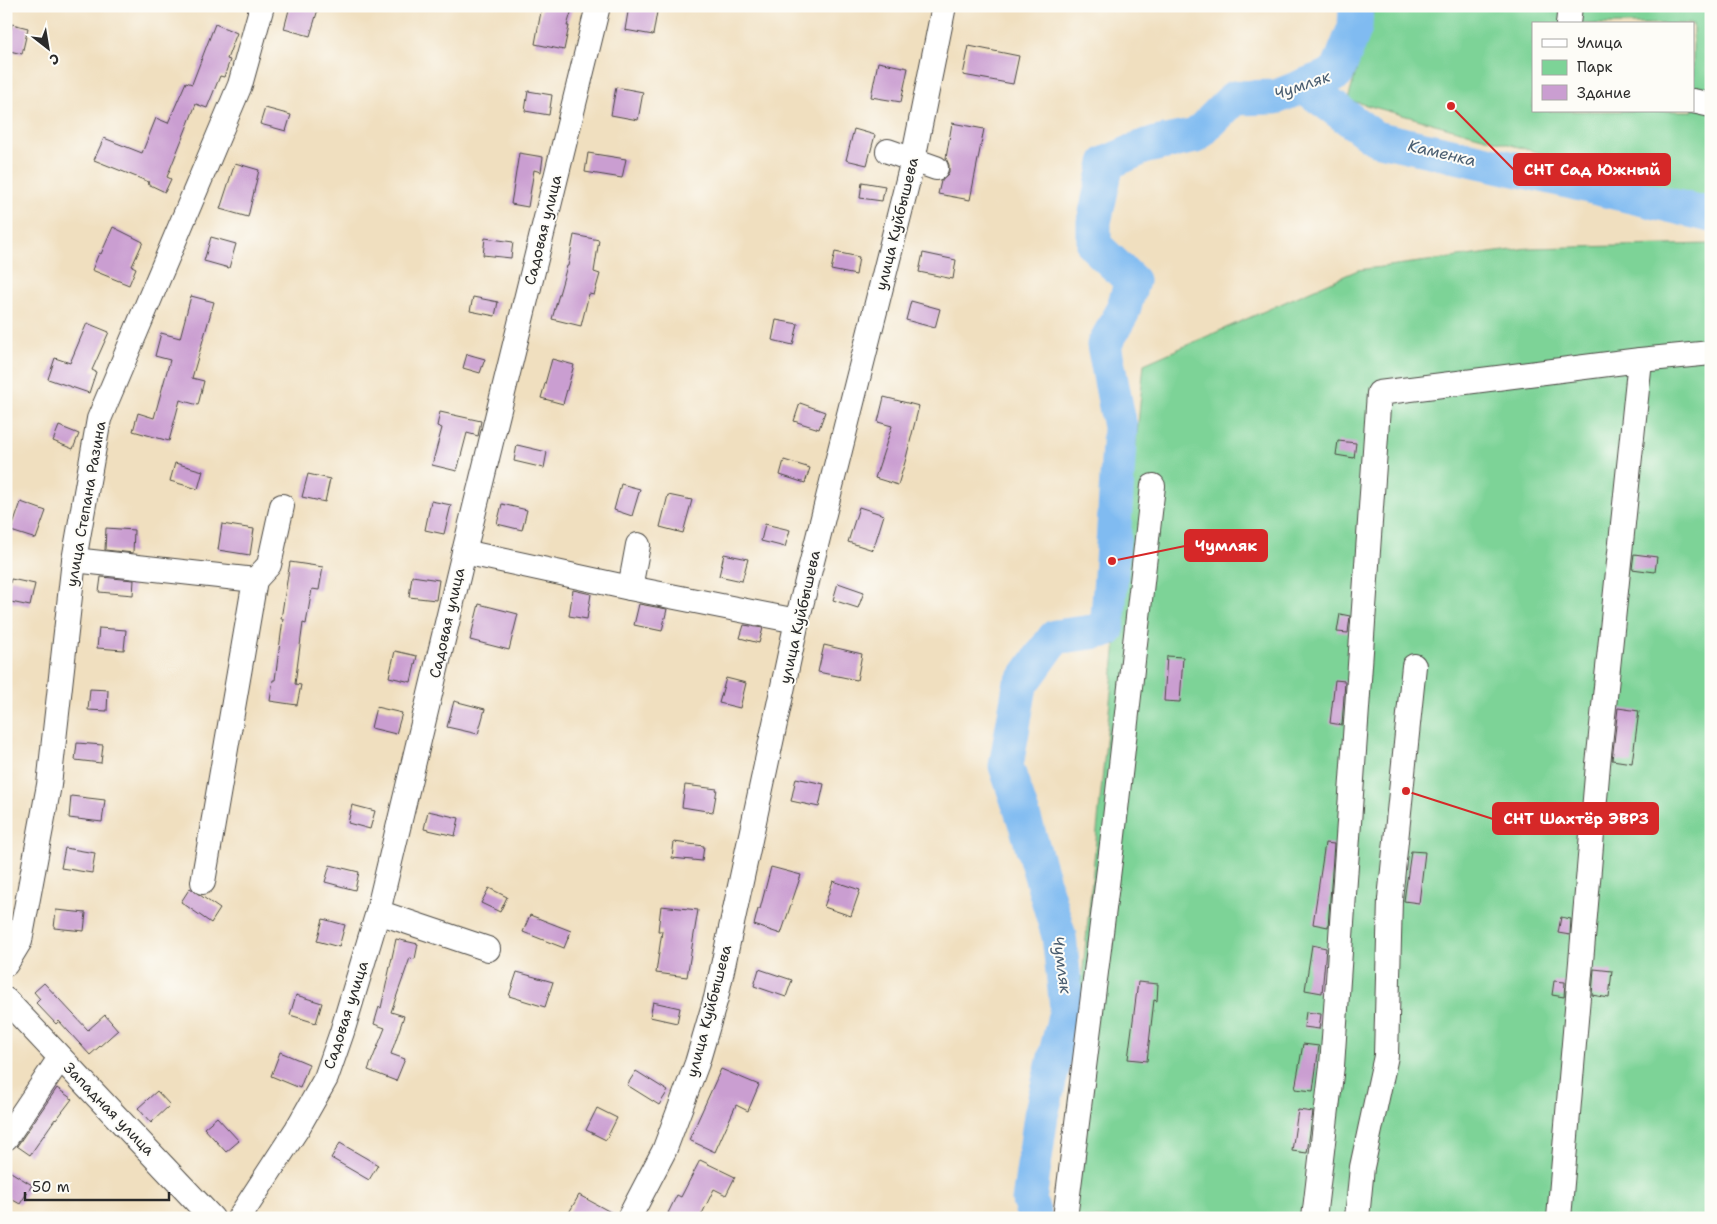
<svg xmlns="http://www.w3.org/2000/svg" width="1717" height="1224" viewBox="0 0 1717 1224" font-family="'Shantell Sans',sans-serif">
<style>
.green{fill:#7dd397;stroke:#547f61;fill-rule:evenodd}
.lines{fill:none;stroke-linecap:round;stroke-linejoin:round}
.river{stroke:#80bbf1;stroke-width:35}
.building{fill:#ca9ed1}
.minor-casing{stroke:#494641;stroke-width:26}
.minor{stroke:#fff;stroke-width:24}
.labels{text-anchor:middle;dominant-baseline:central;stroke-width:4;stroke-linejoin:round;paint-order:stroke}
.street-label{font-size:15px;fill:#2b2b2b;stroke:#fdfcf7}
.water-label{font-size:16px;font-style:italic;fill:#495d70;stroke:#fdfcf7}
.leader{fill:none;stroke:#d62828;stroke-width:2}
.callout-dot{fill:#d62828;stroke:#fdfcf7;stroke-width:2}
.callout{fill:#d62828;stroke:#d62828;stroke-width:2}
.callout-label{font-size:16px;text-anchor:middle;font-weight:bold;fill:#fff}
</style>
<rect width="100%" height="100%" fill="#fdfcf7"/>
<filter id="ink" filterUnits="userSpaceOnUse"><feTurbulence type="fractalNoise" baseFrequency=".02" numOctaves="2"/><feDisplacementMap in="SourceGraphic" scale="10" xChannelSelector="R" yChannelSelector="G"/><feConvolveMatrix kernelMatrix="1 2 1 2 8 2 1 2 1" color-interpolation-filters="sRGB"/></filter>
<filter id="wash" filterUnits="userSpaceOnUse"><feTurbulence type="fractalNoise" baseFrequency=".0096" numOctaves="4" result="noise"/><feDisplacementMap in="SourceGraphic" scale="20" xChannelSelector="R" yChannelSelector="G"/><feGaussianBlur stdDeviation="1.12" result="paint"/><feColorMatrix in="noise" values="0 0 0 0 0 0 0 0 0 0 0 0 0 0 0 0 0 1.4 0 .05"/><feComposite in="paint" operator="in"/></filter>
<g filter="url(#wash)">
<rect width="100%" height="100%" fill="#f0dfbf"/>
<g class="green">
<path d="M1375,6h336v194l-363,-100zM1533,24h160v87h-160z"/>
<polygon points="1711,244 1711,1218 1058,1218 1144,364 1358,270 1528,248"/>
</g>
<g class="lines">
<g class="river">
<polyline points="1304,86 1375,138 1546,176 1711,215"/>
<polyline points="1035,1218 1029,1201 1041,1115 1067,1008 1059,936 1027,828 1006,766 1020,686 1055,637 1107,630 1112,561 1120,427 1104,345 1122,313 1132,281 1094,245 1094,222 1107,163 1146,146 1196,136 1234,98 1276,97 1337,73 1355,27 1356,6"/>
</g>
</g>
<g id="blocks">
<g class="building">
<polygon points="290,6 319,6 310,36 284,29"/>
<polygon points="542,6 573,6 567,26 569,26 564,50 535,44"/>
<polygon points="629,6 658,6 653,35 625,30"/>
<polygon points="12,24 28,28 22,54 6,50"/>
<polygon points="215,24 237,33 227,59 230,60 224,77 220,76 207,108 196,104 167,177 171,179 165,192 148,184 149,182 94,160 104,138 142,153 156,118 168,123 186,82 192,84"/>
<polygon points="969,46 1019,56 1013,84 963,75"/>
<polygon points="878,62 908,68 901,102 871,97"/>
<polygon points="616,87 643,92 638,120 611,115"/>
<polygon points="528,91 552,95 549,115 525,111"/>
<polygon points="265,108 291,115 286,131 260,124"/>
<polygon points="952,123 984,129 970,200 938,194 941,181 945,178 949,172 949,165 946,158"/>
<polygon points="854,129 875,135 867,165 846,160"/>
<polygon points="519,153 543,157 541,172 534,170 528,207 511,204"/>
<polygon points="588,153 626,159 622,178 585,172"/>
<polygon points="235,163 259,170 248,217 220,209"/>
<polygon points="862,182 885,186 882,201 860,198"/>
<polygon points="113,227 143,242 132,266 136,268 129,285 92,270 99,253 101,254"/>
<polygon points="574,235 599,240 594,272 600,274 594,295 589,294 581,326 552,319 567,266 568,266"/>
<polygon points="211,237 236,244 229,268 204,261"/>
<polygon points="485,238 513,242 511,258 483,255"/>
<polygon points="835,252 859,257 856,275 831,270"/>
<polygon points="923,253 956,260 953,279 919,272"/>
<polygon points="191,296 214,302 192,378 204,381 198,405 180,400 169,441 133,431 138,413 154,418 170,360 155,356 161,333 180,338"/>
<polygon points="473,297 498,302 495,316 470,311"/>
<polygon points="911,301 940,309 935,328 906,320"/>
<polygon points="776,320 798,324 793,345 772,340"/>
<polygon points="87,323 109,332 92,370 96,372 89,393 48,379 55,358 70,363"/>
<polygon points="467,354 485,359 480,373 463,368"/>
<polygon points="552,359 574,365 563,404 541,398"/>
<polygon points="884,397 919,406 905,462 898,485 875,478 892,426 878,422"/>
<polygon points="800,403 825,412 819,429 794,421"/>
<polygon points="440,412 481,421 478,436 467,433 457,471 432,465 442,428 437,426"/>
<polygon points="59,426 79,434 73,449 53,441"/>
<polygon points="1338,441 1356,443 1354,458 1336,455"/>
<polygon points="517,445 547,452 544,468 514,461"/>
<polygon points="784,460 810,468 805,483 780,475"/>
<polygon points="175,463 203,471 198,489 170,481"/>
<polygon points="308,474 330,479 325,502 302,497"/>
<polygon points="621,484 640,489 632,516 614,510"/>
<polygon points="668,495 692,500 683,533 660,527"/>
<polygon points="431,501 451,505 444,534 425,530"/>
<polygon points="21,502 46,511 36,539 11,531"/>
<polygon points="502,504 527,510 522,530 497,524"/>
<polygon points="859,507 884,515 873,550 848,542"/>
<polygon points="222,524 254,529 250,555 218,550"/>
<polygon points="765,524 790,530 785,547 761,541"/>
<polygon points="106,528 134,530 133,553 105,550"/>
<polygon points="724,554 748,559 742,581 719,576"/>
<polygon points="1634,554 1657,557 1655,572 1632,569"/>
<polygon points="290,562 323,567 319,590 312,589 306,624 303,623 295,684 301,685 297,705 270,701 273,680 275,680 283,619 281,619"/>
<polygon points="412,576 439,580 436,600 409,597"/>
<polygon points="101,577 134,580 133,595 99,592"/>
<polygon points="11,579 35,584 30,606 6,601"/>
<polygon points="838,583 864,592 858,608 833,600"/>
<polygon points="573,590 591,594 587,619 569,616"/>
<polygon points="479,604 518,614 509,650 470,640"/>
<polygon points="639,604 667,609 662,631 634,625"/>
<polygon points="1340,614 1350,616 1348,633 1337,632"/>
<polygon points="744,625 763,628 759,643 740,638"/>
<polygon points="99,628 126,630 124,650 97,648"/>
<polygon points="824,645 862,654 857,680 818,672"/>
<polygon points="395,651 417,656 411,682 389,677"/>
<polygon points="1167,656 1183,657 1180,702 1164,701"/>
<polygon points="726,678 746,683 740,708 719,703"/>
<polygon points="1335,680 1345,681 1342,725 1330,723"/>
<polygon points="90,689 108,690 107,711 88,710"/>
<polygon points="454,701 485,709 478,734 447,727"/>
<polygon points="376,707 402,713 396,734 371,728"/>
<polygon points="1618,708 1639,711 1632,763 1612,760"/>
<polygon points="77,743 103,745 101,763 75,760"/>
<polygon points="796,778 824,784 819,807 791,801"/>
<polygon points="685,785 717,789 713,812 682,807"/>
<polygon points="71,796 105,800 102,822 69,818"/>
<polygon points="352,805 375,811 370,829 348,823"/>
<polygon points="428,811 459,818 455,836 424,829"/>
<polygon points="674,842 704,846 702,861 672,858"/>
<polygon points="1325,843 1334,844 1328,927 1313,924"/>
<polygon points="65,848 95,853 92,873 61,868"/>
<polygon points="1411,851 1425,852 1419,903 1404,901"/>
<polygon points="330,865 359,872 355,890 325,882"/>
<polygon points="771,867 801,875 781,934 754,925 758,909 760,909"/>
<polygon points="833,881 860,890 851,916 824,907"/>
<polygon points="190,888 220,909 211,923 181,902"/>
<polygon points="489,888 507,897 500,912 481,903"/>
<polygon points="661,906 698,910 687,977 656,973 662,931 658,931"/>
<polygon points="56,910 86,913 84,931 54,928"/>
<polygon points="530,915 571,931 564,948 523,932"/>
<polygon points="1561,917 1571,919 1570,935 1558,933"/>
<polygon points="323,919 345,925 339,947 317,941"/>
<polygon points="396,939 418,944 415,959 410,958 391,1012 404,1016 391,1054 405,1059 396,1081 368,1070 385,1028 374,1024 379,1007 381,1008"/>
<polygon points="1312,945 1326,948 1322,993 1305,990"/>
<polygon points="759,969 792,980 786,997 754,986"/>
<polygon points="1594,969 1612,971 1609,998 1592,995"/>
<polygon points="517,972 553,982 545,1007 509,996"/>
<polygon points="1554,981 1565,982 1564,997 1552,995"/>
<polygon points="1138,982 1158,984 1157,1001 1154,1000 1147,1061 1128,1059"/>
<polygon points="44,983 88,1030 105,1015 118,1030 90,1055 59,1021 56,1024 36,1003 40,999 34,992"/>
<polygon points="296,995 322,1003 316,1023 290,1015"/>
<polygon points="653,1002 680,1008 677,1023 650,1017"/>
<polygon points="1306,1012 1321,1014 1319,1029 1304,1027"/>
<polygon points="1303,1044 1319,1046 1313,1091 1295,1089"/>
<polygon points="280,1052 309,1064 300,1088 271,1076"/>
<polygon points="721,1069 759,1085 748,1111 736,1105 715,1152 689,1140"/>
<polygon points="636,1071 668,1091 659,1105 627,1085"/>
<polygon points="57,1088 72,1099 56,1120 55,1119 30,1155 17,1146"/>
<polygon points="157,1091 170,1105 151,1123 138,1108"/>
<polygon points="597,1108 617,1118 606,1140 586,1130"/>
<polygon points="1298,1110 1313,1112 1307,1153 1292,1151"/>
<polygon points="217,1117 239,1141 226,1152 204,1128"/>
<polygon points="340,1143 378,1165 369,1180 331,1158"/>
<polygon points="700,1160 735,1177 726,1195 714,1189 700,1218 678,1218 668,1213 677,1195 681,1197"/>
<polygon points="6,1169 32,1185 20,1204 6,1196"/>
<polygon points="579,1195 616,1215 615,1218 566,1218"/>
</g>
</g>
</g>
<g filter="url(#ink)">
<use href="#blocks" fill-opacity="0" stroke="#494641" stroke-width="1"/>
<g class="lines">
<defs>
<g id="minor">
<polyline points="1568,24 1570,6"/>
<polyline points="1693,101 1711,105"/>
<polyline points="888,151 936,168"/>
<polyline points="464,552 630,588 797,621"/>
<polyline points="74,560 255,580 203,882"/>
<polyline points="255,580 269,565 282,506"/>
<polyline points="630,588 638,545"/>
<polyline points="378,912 488,949"/>
<polyline points="6,964 20,941 49,785 74,560 99,419 240,85 262,6"/>
<polyline points="6,1000 212,1218"/>
<polyline points="6,1138 60,1058"/>
<polyline points="239,1218 297,1129 326,1078 342,1032 378,912 464,552 598,6"/>
<polyline points="629,1218 664,1151 697,1063 716,998 797,621 913,160 944,6"/>
<polyline points="1065,1218 1111,853 1153,486"/>
<polyline points="1314,1218 1332,1066 1379,393 1640,360 1711,353"/>
<polyline points="1357,1218 1362,1167 1386,1056 1390,899 1414,666"/>
<polyline points="1559,1218 1598,764 1640,360"/>
</g>
</defs>
<use href="#minor" class="minor-casing"/>
<use href="#minor" class="minor"/>
</g>
</g>
<g class="labels">
<g class="street-label">
<text transform="translate(897 224) rotate(-76)">улица Куйбышева</text>
<text transform="translate(543 230) rotate(-76)">Садовая улица</text>
<text transform="translate(86 504) rotate(-80)">улица Степана Разина</text>
<text transform="translate(800 617) rotate(-77)">улица Куйбышева</text>
<text transform="translate(447 623) rotate(-77)">Садовая улица</text>
<text transform="translate(709 1011) rotate(-75)">улица Куйбышева</text>
<text transform="translate(346 1015) rotate(-72)">Садовая улица</text>
<text transform="translate(109 1109) rotate(46)">Западная улица</text>
</g>
<g class="water-label">
<text transform="translate(1302 85) rotate(-19)">Чумляк</text>
<text transform="translate(1442 153) rotate(13)">Каменка</text>
<text transform="translate(1062 965) rotate(82)">Чумляк</text>
</g>
</g>
<path class="leader" d="M1451 106L1514 170M1112 561L1185 546M1406 791L1493 819"/>
<g class="callout-dot">
<circle cx="1451" cy="106" r="5"/>
<circle cx="1112" cy="561" r="5"/>
<circle cx="1406" cy="791" r="5"/>
</g>
<g class="callout">
<rect x="1514" y="154" width="156" height="31" rx="5"/>
<rect x="1185" y="530" width="82" height="31" rx="5"/>
<rect x="1493" y="803" width="165" height="31" rx="5"/>
</g>
<g class="callout-label">
<text x="1592" y="175">СНТ Сад Южный</text>
<text x="1226" y="551">Чумляк</text>
<text x="1576" y="824">СНТ Шахтёр ЭВРЗ</text>
</g>
<rect width="1717" height="1224" fill="none" stroke="#fdfcf7" stroke-width="25"/>
<rect x="1532" y="22" width="162" height="90" fill="#fdfcf7" stroke="#a9a8a5"/>
<rect x="1542" y="39" width="25" height="8" fill="#ffffff" stroke="#a9a8a5"/>
<text x="1577" y="48" font-size="15" fill="#2b2b2b">Улица</text>
<rect x="1542" y="60" width="25" height="15" fill="#7dd397" stroke="#a9a8a5"/>
<text x="1577" y="72" font-size="15" fill="#2b2b2b">Парк</text>
<rect x="1542" y="85" width="25" height="15" fill="#ca9ed1" stroke="#a9a8a5"/>
<text x="1577" y="98" font-size="15" fill="#2b2b2b">Здание</text>
<g transform="translate(48 48) rotate(149)" stroke="#fdfcf7" stroke-width="4" paint-order="stroke">
<path d="M0-4L9 19L0 12L-9 19Z" fill="#2b2b2b"/>
<text y="-8" font-size="14" font-weight="bold" text-anchor="middle" fill="#2b2b2b">С</text>
</g>
<path d="M25 1192v8h144v-8" fill="none" stroke="#2b2b2b" stroke-width="2.5"/>
<text x="32" y="1192" font-size="15" fill="#2b2b2b" stroke="#fdfcf7" stroke-width="4" paint-order="stroke">50 m</text>
</svg>
